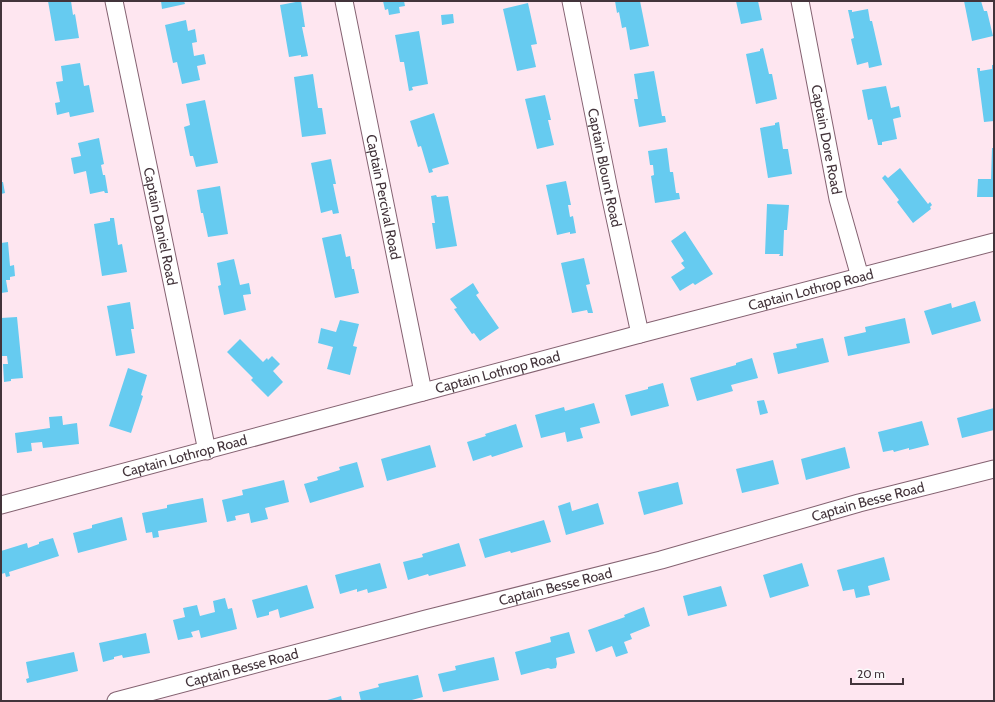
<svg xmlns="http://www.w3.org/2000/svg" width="995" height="702" viewBox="0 0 995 702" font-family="Cabin,sans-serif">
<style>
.building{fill:#66cbf0}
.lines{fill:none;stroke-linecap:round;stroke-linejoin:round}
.street-casing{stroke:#846271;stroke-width:19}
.street{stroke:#fff;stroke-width:17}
.labels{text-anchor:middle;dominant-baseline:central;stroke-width:3;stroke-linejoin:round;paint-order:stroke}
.street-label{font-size:14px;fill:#43343b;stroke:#fbfbfb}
</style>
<rect width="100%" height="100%" fill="#fee6f0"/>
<g class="building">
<polygon points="48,1 71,1 73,15 75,14 79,38 55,41"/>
<polygon points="161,1 184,1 185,4 162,9"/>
<polygon points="301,1 305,27 302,27 308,56 301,57 301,55 289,57 280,5"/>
<polygon points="383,1 404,1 405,6 399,7 400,13 389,15 388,9 385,10"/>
<polygon points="615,1 640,1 649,46 630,50 626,27 622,28 619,12 617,13"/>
<polygon points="736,1 758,1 762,20 741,24"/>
<polygon points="964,1 981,1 984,11 987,11 993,36 972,41"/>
<polygon points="528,3 537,44 531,45 536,67 517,71 503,9"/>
<polygon points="868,9 870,21 872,21 882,65 869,68 868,62 857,65 851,39 854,38 848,10 852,10 852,12"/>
<polygon points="453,14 454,23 442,25 441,15"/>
<polygon points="186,20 188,31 195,29 197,42 192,43 194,56 204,54 206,64 197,66 200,80 182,84 177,62 173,63 165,25"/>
<polygon points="419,31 428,84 412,87 413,90 409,91 404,62 400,62 395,35"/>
<polygon points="763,48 769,74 772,74 777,99 756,104 746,54 760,51 760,49"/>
<polygon points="80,63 84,86 89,85 94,112 70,117 69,112 57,115 55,103 60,102 56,82 63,81 61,66"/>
<polygon points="992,65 994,65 994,121 984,122 977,68 980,68 980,71 992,69"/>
<polygon points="654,71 662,116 665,116 666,122 639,127 634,99 638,99 634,74"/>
<polygon points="313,74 318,108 322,108 326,134 302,137 294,77"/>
<polygon points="886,86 891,108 899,106 901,117 893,119 897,139 882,142 882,145 878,145 872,119 868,120 862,90"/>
<polygon points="545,95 551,120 548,120 554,145 537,149 525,99"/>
<polygon points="205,100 218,163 196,167 193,156 190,156 184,127 190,125 186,104"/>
<polygon points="434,113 449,164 432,169 433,172 429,173 421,146 418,147 410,121"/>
<polygon points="779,122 783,149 788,149 792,174 768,178 760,128 775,125 775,123"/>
<polygon points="99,138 104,164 101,165 103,175 105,175 108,193 105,193 104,191 90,194 86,171 74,174 71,158 81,156 78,143"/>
<polygon points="667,148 670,172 673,172 676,193 679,193 680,199 655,203 651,176 654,175 653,165 650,165 648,151"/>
<polygon points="992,148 994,148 994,197 977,197 978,179 991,179"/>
<polygon points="331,159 336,184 333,184 339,213 333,214 332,210 321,213 311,163"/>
<polygon points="900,168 928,204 930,202 932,205 930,207 931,209 913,223 897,202 899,200 882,178 885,175 888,178"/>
<polygon points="566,181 571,205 568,205 570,217 573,216 576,233 570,234 570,232 557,235 546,185"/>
<polygon points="1,182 3,182 5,193 1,194"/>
<polygon points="220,186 228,234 208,237 203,213 201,213 197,190"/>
<polygon points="436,195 437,197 448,196 457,246 436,249 432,223 435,223 431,196"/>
<polygon points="767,204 789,205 787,230 784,230 783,256 779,256 780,254 765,254"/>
<polygon points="110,218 114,218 118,245 122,244 127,272 102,276 94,224 110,221"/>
<polygon points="685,231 713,274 695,285 693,283 680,291 671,277 685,268 681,263 684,261 671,241"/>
<polygon points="341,234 346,257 350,256 352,269 354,269 359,293 335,298 322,238"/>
<polygon points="8,242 10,266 14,265 15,276 10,277 10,280 6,280 8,292 1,293 1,243"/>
<polygon points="584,258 590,284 586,285 593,313 588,313 587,310 572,313 561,263"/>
<polygon points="234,259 240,285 249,283 251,294 243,295 246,310 224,315 218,286 221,285 217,263"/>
<polygon points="473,283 479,293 476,295 499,328 480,341 474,333 472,334 454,309 457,308 450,299"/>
<polygon points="975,301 981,321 932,335 924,311 951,303 952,308"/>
<polygon points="130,302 134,329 131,329 135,353 116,356 107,306"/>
<polygon points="17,317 23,378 11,379 11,381 4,382 3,364 8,364 7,356 1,356 1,318"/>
<polygon points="905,318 910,343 848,356 844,337 866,332 865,327"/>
<polygon points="340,320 359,324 353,346 357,347 350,375 327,369 333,347 318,343 321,328 336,332"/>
<polygon points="823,338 829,362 778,374 773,353 797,348 796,344"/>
<polygon points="240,339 263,362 267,358 268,360 272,356 280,364 273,371 283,382 268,397 251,380 253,378 227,352"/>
<polygon points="752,358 758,378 731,385 733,391 697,401 690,378 736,365 736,363"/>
<polygon points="128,368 147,375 141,395 143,396 131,433 109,426"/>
<polygon points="663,383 669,406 631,416 625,395 648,389 648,387"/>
<polygon points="764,400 768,413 760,415 757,401"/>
<polygon points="594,403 600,423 580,428 583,438 567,442 565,432 541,438 535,415 564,407 565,411"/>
<polygon points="994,408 994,430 962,438 957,418"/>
<polygon points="62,416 63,425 77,423 79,444 43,448 42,442 31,443 32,451 17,453 15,433 50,428 49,417"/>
<polygon points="922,421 929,445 909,450 909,448 894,452 893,450 883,452 878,432"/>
<polygon points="516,424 523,447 492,457 491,455 473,461 467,442 486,436 485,434"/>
<polygon points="430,445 436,467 387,481 381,459"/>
<polygon points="845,447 850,468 806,480 801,459"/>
<polygon points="773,460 779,484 742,493 736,469"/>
<polygon points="357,462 364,487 310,503 304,484 318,480 317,477 340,470 339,467"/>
<polygon points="284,480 289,502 265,508 268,519 251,523 249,513 235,516 236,520 227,522 222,500 243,495 242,490"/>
<polygon points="678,482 683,504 644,515 638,492"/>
<polygon points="203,498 207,522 158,531 159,537 153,538 152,532 146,533 142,513 167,508 167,505"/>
<polygon points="570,502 572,511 598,503 604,524 566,535 558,506"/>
<polygon points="122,517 127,540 78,553 73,533 92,528 92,525"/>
<polygon points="544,520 551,542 511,553 510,551 485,558 479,539"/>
<polygon points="53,538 59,556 9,572 10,576 6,577 5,573 1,574 1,551 27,543 28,548 39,544 39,542"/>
<polygon points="459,543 466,566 429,576 428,574 408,580 403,562 423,557 422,554"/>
<polygon points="884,557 890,580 868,586 870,595 856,598 854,589 843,591 837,570"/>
<polygon points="380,563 387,588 368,593 367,589 357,592 357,589 340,594 335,575"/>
<polygon points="802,563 809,586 770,598 763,575"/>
<polygon points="307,585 314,608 280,618 278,609 269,612 269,615 257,618 252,600"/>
<polygon points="721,586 727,606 688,616 683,596"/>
<polygon points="225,598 228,609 232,608 237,629 201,638 199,630 191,632 193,637 178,640 173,620 185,617 183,608 197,605 200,616 215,612 213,601"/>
<polygon points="644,607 650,626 630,634 632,639 624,642 628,653 616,657 612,646 596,652 588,630 625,617 624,615"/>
<polygon points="569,632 575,653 556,658 557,664 556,668 551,669 548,668 521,675 515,652 551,642 550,637"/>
<polygon points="146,633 150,653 123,658 122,655 114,657 114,659 103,662 99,643"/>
<polygon points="74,652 78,671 27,683 26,679 29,678 26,662"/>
<polygon points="494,657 499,680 443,692 438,674 456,670 455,666"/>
<polygon points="418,675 423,697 408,701 361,701 359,692 379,687 378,684"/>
<polygon points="341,696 342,701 324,701"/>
</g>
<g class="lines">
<defs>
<g id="street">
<path id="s1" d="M114,1l93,450"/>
<path id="s2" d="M344,1l79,391"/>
<path id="s3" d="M571,1l38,189 31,144"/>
<path id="s4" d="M800,1l38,198 22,78"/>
<path id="s5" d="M1,505l639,-171 354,-92"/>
<path id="s6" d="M116,701l310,-82 235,-59 198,-57 135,-34"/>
</g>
</defs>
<use href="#street" class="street-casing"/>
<use href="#street" class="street"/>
</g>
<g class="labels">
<g class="street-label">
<text stroke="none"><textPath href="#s4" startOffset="141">Captain Dore Road</textPath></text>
<text stroke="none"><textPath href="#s3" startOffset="170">Captain Blount Road</textPath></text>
<text stroke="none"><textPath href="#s2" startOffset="200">Captain Percival Road</textPath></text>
<text stroke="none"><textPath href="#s1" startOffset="230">Captain Daniel Road</textPath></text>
<text stroke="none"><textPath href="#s5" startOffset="838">Captain Lothrop Road</textPath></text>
<text stroke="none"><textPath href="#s5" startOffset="514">Captain Lothrop Road</textPath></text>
<text stroke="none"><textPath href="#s5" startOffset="190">Captain Lothrop Road</textPath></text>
<text stroke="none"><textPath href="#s6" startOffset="778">Captain Besse Road</textPath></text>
<text stroke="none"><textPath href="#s6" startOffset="454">Captain Besse Road</textPath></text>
<text stroke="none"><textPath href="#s6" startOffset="130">Captain Besse Road</textPath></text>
</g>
</g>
<rect width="995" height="702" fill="none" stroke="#43343b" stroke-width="4"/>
<path d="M851 678v6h52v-6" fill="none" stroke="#43343b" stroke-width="2"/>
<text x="857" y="678" font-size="12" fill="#43343b" stroke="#fbfbfb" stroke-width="3" paint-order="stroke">20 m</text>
</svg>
